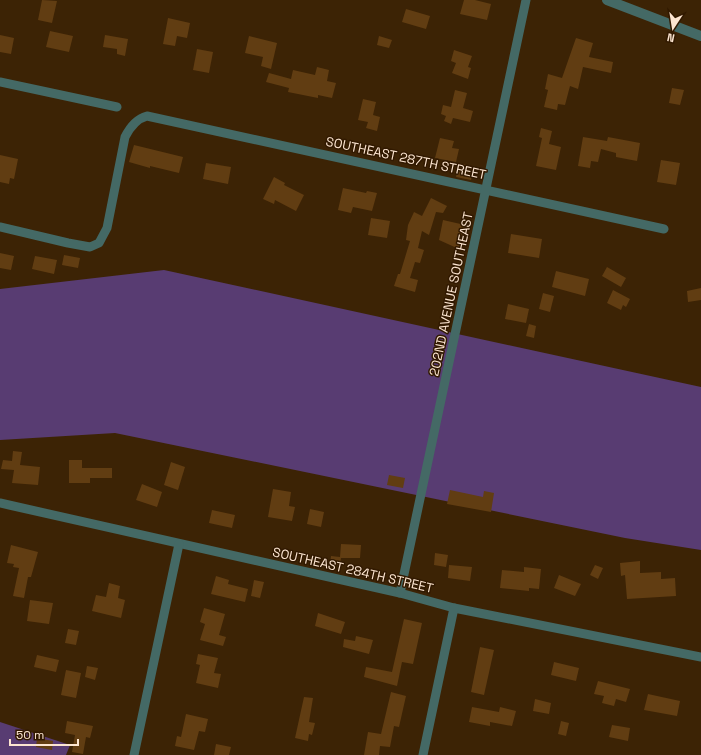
<svg xmlns="http://www.w3.org/2000/svg" width="701" height="755" viewBox="0 0 701 755" font-family="'Space Grotesk',sans-serif">
<style>
.green{fill:#583c72}
.building{fill:#613d12}
.lines{fill:none;stroke-linecap:round;stroke-linejoin:round}
.minor{stroke:#446965;stroke-width:9}
.tertiary{stroke:#446965;stroke-width:10}
.labels{text-anchor:middle;dominant-baseline:central;stroke-width:3;stroke-linejoin:round;paint-order:stroke}
.street-label{font-size:13px;fill:#fce5d0;stroke:#311900}
</style>
<rect width="100%" height="100%" fill="#3c2305"/>
<g class="green">
<polygon points="164,270 701,387 701,550 625,538 115,433 0,440 0,289"/>
<polygon points="0,722 70,745 66,755 0,755"/>
</g>
<g class="building">
<polygon points="42,0 57,1 52,23 38,20"/>
<polygon points="464,0 475,0 491,4 487,20 460,14"/>
<polygon points="406,9 430,16 426,29 402,22"/>
<polygon points="168,18 190,23 187,38 177,36 175,46 163,44"/>
<polygon points="50,31 73,36 69,52 46,47"/>
<polygon points="0,35 14,38 11,54 0,52"/>
<polygon points="105,35 128,39 125,56 117,54 117,49 103,47"/>
<polygon points="249,36 277,43 271,69 261,66 263,57 245,53"/>
<polygon points="379,36 392,40 389,48 377,45"/>
<polygon points="576,38 593,43 589,57 613,62 611,73 583,67 578,89 570,86 565,105 558,104 557,110 544,107 548,90 545,89 548,74 562,78"/>
<polygon points="197,49 213,52 209,73 193,70"/>
<polygon points="454,50 472,56 468,67 471,68 468,79 452,73 456,63 451,61"/>
<polygon points="317,67 329,70 327,81 336,83 332,98 318,95 318,98 288,92 289,88 266,82 269,73 291,79 293,70 315,75"/>
<polygon points="672,88 684,90 680,105 669,103"/>
<polygon points="455,90 467,93 463,108 473,111 470,122 453,118 451,124 444,121 446,116 441,114 443,105 451,107"/>
<polygon points="363,99 376,102 373,115 380,117 377,131 366,128 368,122 358,120"/>
<polygon points="541,128 552,131 549,144 561,147 556,170 536,166 542,138 539,137"/>
<polygon points="583,137 607,141 608,137 640,143 637,161 616,157 616,153 601,149 598,162 591,161 590,168 578,166"/>
<polygon points="440,138 454,141 452,148 459,149 456,162 435,158"/>
<polygon points="134,145 183,157 179,173 150,166 150,168 129,162"/>
<polygon points="0,155 18,159 14,179 10,178 9,184 0,182"/>
<polygon points="661,160 680,163 676,185 657,182"/>
<polygon points="206,163 231,167 228,184 203,179"/>
<polygon points="459,163 474,167 471,180 456,177"/>
<polygon points="274,177 285,183 284,185 304,195 296,211 275,200 274,204 263,199"/>
<polygon points="343,188 366,193 367,191 377,193 372,211 353,207 351,213 338,210"/>
<polygon points="431,198 447,206 443,213 436,212 429,235 422,231 418,248 424,250 420,263 415,262 410,278 418,280 415,292 394,286 398,274 400,274 410,241 406,240 408,225 414,212 422,216"/>
<polygon points="371,218 390,221 387,238 368,235"/>
<polygon points="443,220 465,225 459,249 439,240"/>
<polygon points="511,234 542,239 539,258 508,253"/>
<polygon points="0,253 14,256 11,270 0,268"/>
<polygon points="64,255 80,258 78,268 62,265"/>
<polygon points="35,256 57,260 54,274 32,269"/>
<polygon points="607,267 626,278 621,287 602,276"/>
<polygon points="556,271 589,279 585,296 552,287"/>
<polygon points="701,288 701,300 688,302 687,291"/>
<polygon points="613,290 630,299 626,307 623,305 621,310 607,303"/>
<polygon points="543,293 554,296 550,312 539,309"/>
<polygon points="508,304 529,309 526,323 505,319"/>
<polygon points="529,324 536,326 534,338 526,336"/>
<polygon points="13,451 22,452 20,465 40,467 38,485 12,483 14,470 1,469 3,460 12,461"/>
<polygon points="69,460 82,460 82,468 112,468 112,478 90,478 90,483 69,483"/>
<polygon points="171,462 185,467 178,490 164,485"/>
<polygon points="389,475 405,478 403,488 387,485"/>
<polygon points="142,484 162,492 157,507 136,500"/>
<polygon points="273,489 291,492 289,506 295,507 292,521 268,517"/>
<polygon points="450,490 483,497 484,491 494,493 491,512 447,504"/>
<polygon points="310,509 324,512 321,527 307,524"/>
<polygon points="212,510 235,515 232,528 209,523"/>
<polygon points="341,544 361,545 360,558 341,558 340,565 330,565 331,556 340,557"/>
<polygon points="11,545 38,552 31,577 28,577 24,598 13,596 19,568 13,567 14,564 7,563"/>
<polygon points="435,553 448,555 446,567 434,565"/>
<polygon points="640,561 640,573 661,572 661,579 675,578 676,596 627,599 625,575 621,576 620,563"/>
<polygon points="449,565 472,567 470,581 448,578"/>
<polygon points="595,565 603,568 598,579 590,575"/>
<polygon points="524,567 541,569 539,589 529,588 529,591 500,588 502,570 524,572"/>
<polygon points="559,575 581,584 575,596 554,588"/>
<polygon points="216,576 229,580 228,584 248,589 245,602 211,594"/>
<polygon points="254,580 264,582 260,598 251,596"/>
<polygon points="109,583 120,586 118,598 125,600 121,618 92,611 96,595 106,597"/>
<polygon points="30,600 53,603 49,624 27,621"/>
<polygon points="204,608 225,614 219,635 226,637 223,646 200,640 205,624 200,622"/>
<polygon points="318,613 345,622 341,634 315,626"/>
<polygon points="404,619 422,623 413,664 402,662 397,686 364,677 366,667 392,672"/>
<polygon points="68,629 79,631 76,645 65,643"/>
<polygon points="356,636 373,640 369,654 343,647 344,639 355,641"/>
<polygon points="480,647 494,650 484,695 471,692"/>
<polygon points="198,654 218,658 214,673 221,674 218,688 196,683 200,665 196,664"/>
<polygon points="37,655 59,660 56,672 34,667"/>
<polygon points="554,662 579,668 576,681 551,675"/>
<polygon points="87,666 98,668 95,680 85,677"/>
<polygon points="66,670 81,673 76,698 61,695"/>
<polygon points="598,681 630,689 626,702 616,699 614,706 602,703 604,696 594,694"/>
<polygon points="391,692 406,696 399,727 394,726 390,747 380,746 379,755 364,755 368,732 381,734"/>
<polygon points="648,694 680,701 677,716 644,710"/>
<polygon points="304,697 313,698 309,722 315,723 312,735 309,734 308,741 295,738"/>
<polygon points="535,699 551,703 549,714 533,711"/>
<polygon points="472,707 499,712 500,707 516,711 512,726 490,722 490,726 469,722"/>
<polygon points="186,714 208,719 205,732 199,731 194,750 175,746 177,736 181,737"/>
<polygon points="67,721 93,726 90,738 86,737 83,754 72,752 75,735 65,733"/>
<polygon points="561,721 569,723 566,736 558,734"/>
<polygon points="612,725 630,728 628,741 609,737"/>
<polygon points="37,738 53,741 52,750 36,747"/>
<polygon points="216,744 231,747 229,755 214,755"/>
</g>
<g class="lines">
<g class="minor">
<polyline points="0,82 117,107"/>
<path d="M0,227l68,16 22,4 9,-4 8,-15 18,-91c5,-10 11,-18 22,-21l517,113"/>
<polyline points="0,503 400,593 454,608 701,657"/>
<polyline points="400,593 526,0"/>
<polyline points="134,755 179,544"/>
<polyline points="423,755 454,608"/>
</g>
<polyline class="tertiary" points="607,0 701,36"/>
</g>
<g class="labels">
<g class="street-label">
<text transform="translate(406 158) rotate(12)">SOUTHEAST 287TH STREET</text>
<text transform="translate(451 294) rotate(-78)">202ND AVENUE SOUTHEAST</text>
<text transform="translate(353 570) rotate(13)">SOUTHEAST 284TH STREET</text>
</g>
</g>
<g transform="translate(673 28) rotate(192)" stroke="#311900" stroke-width="3" paint-order="stroke">
<path d="M0-3L7 15L0 10L-7 15Z" fill="#fce5d0"/>
<text y="-6" font-size="11" font-weight="bold" text-anchor="middle" fill="#fce5d0">N</text>
</g>
<path d="M10 739v6h68v-6" fill="none" stroke="#fce5d0" stroke-width="2"/>
<text x="16" y="739" font-size="12" fill="#fce5d0" stroke="#311900" stroke-width="3" paint-order="stroke">50 m</text>
</svg>
